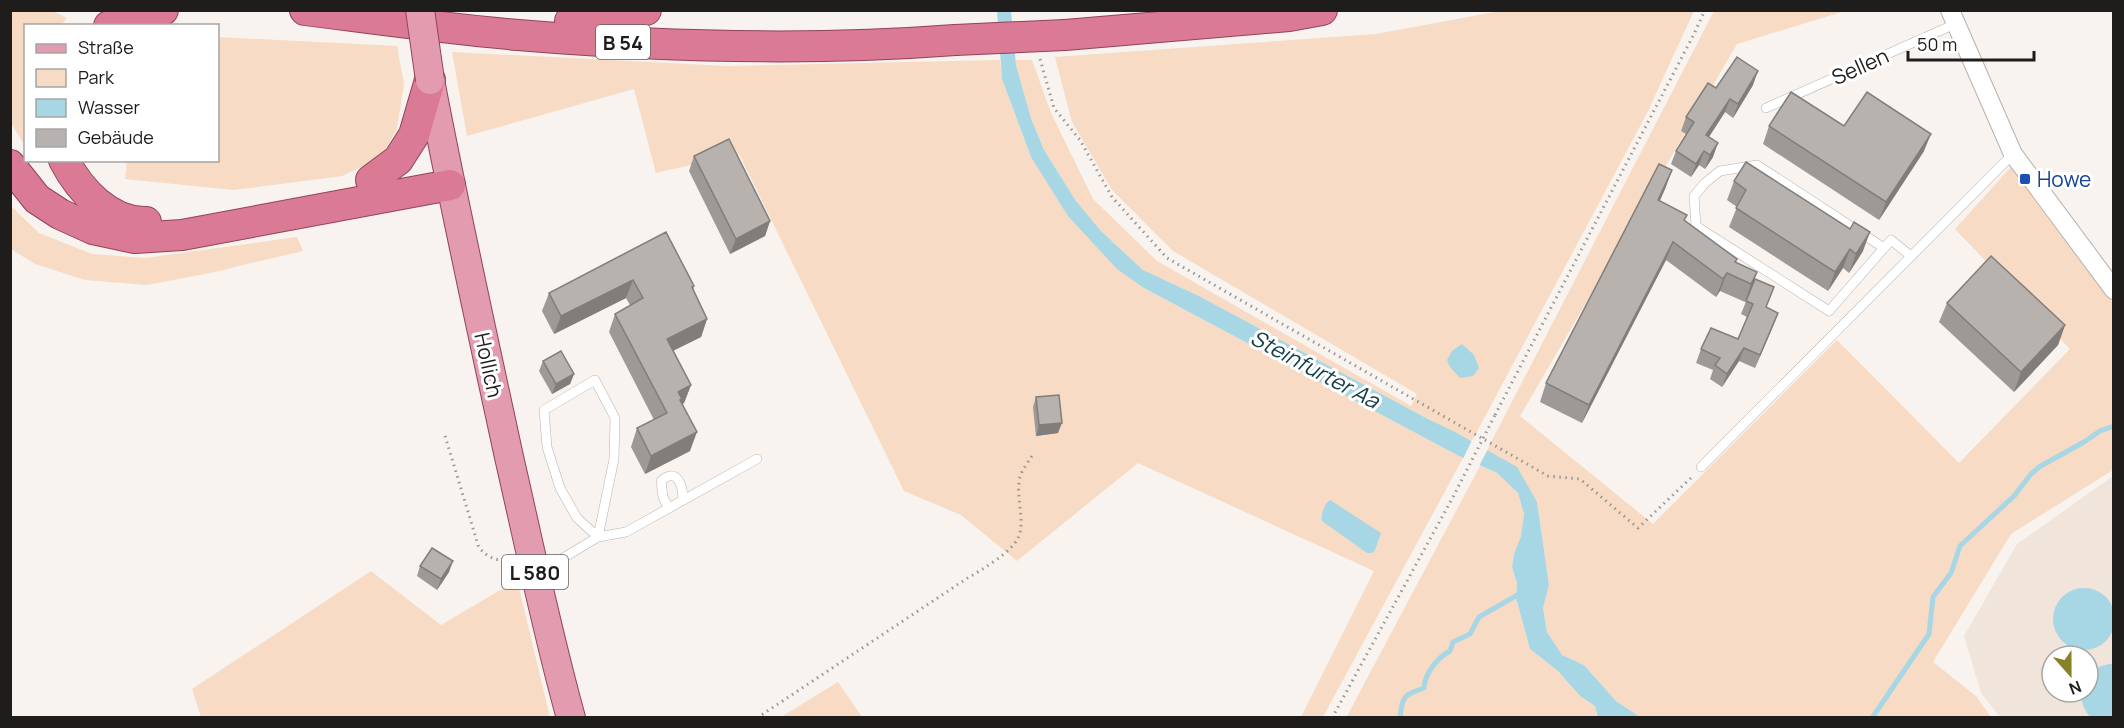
<svg xmlns="http://www.w3.org/2000/svg" width="2124" height="728" viewBox="0 0 2124 728" font-family="Manrope,sans-serif">
<style>
.built{fill:#f1e5db;fill-rule:evenodd}
.green{fill:#f7dbc4}
.water{fill:#a7d6e5}
.pier{fill:#f8f3ee}
.lines{fill:none;stroke-linecap:round;stroke-linejoin:round}
.stream{stroke:#a7d6e5;stroke-width:5}
.service-casing{stroke:#b8b2ae;stroke-width:10}
.minor-casing{stroke:#b8b2ae;stroke-width:20}
.primary-casing{stroke:#924358;stroke-width:30}
.trunk-casing{stroke:#924358;stroke-width:32}
.path{stroke:#9a9692;stroke-width:3;stroke-dasharray:1.5 4.5;stroke-linecap:butt}
.service{stroke:#fff;stroke-width:9}
.minor{stroke:#fff;stroke-width:18}
.primary{stroke:#e39baf;stroke-width:28}
.trunk{stroke:#da7a94;stroke-width:30}
.primary-bridge-casing{stroke:#924358;stroke-width:30;stroke-linecap:butt}
.trunk-bridge-casing{stroke:#924358;stroke-width:32;stroke-linecap:butt}
.path-bridge{stroke:#9a9692;stroke-width:3;stroke-dasharray:1.5 4.5;stroke-linecap:butt}
.primary-bridge{stroke:#e39baf;stroke-width:28}
.trunk-bridge{stroke:#da7a94;stroke-width:30}
.wall{fill:#9e9996}
.shaded-wall{fill:#817d7a}
.building{fill:#b8b2ae;stroke:#817d7a;stroke-width:1.5}
.transit-dot{fill:#1a4fb4;stroke:#fff;stroke-width:2}
.labels{text-anchor:middle;dominant-baseline:central;stroke-width:6;stroke-linejoin:round;paint-order:stroke}
.shield{fill:#fff;stroke:#62615f;stroke-width:1.5}
.shield-label{font-size:20px;font-weight:bold;fill:#1f1d1b}
.street-label{font-size:21px;fill:#1f1d1b;stroke:#fff}
.transit-label{font-size:21px;fill:#164399;stroke:#fff;text-anchor:start}
.water-label{font-size:22px;font-style:italic;fill:#17404c;stroke:#fff}
</style>
<rect width="100%" height="100%" fill="#f8f3ee"/>
<path class="built" d="M2113,476v241h-113l-19,-24 -17,-57 53,-92zM2052,656h36v36h-36z"/>
<g class="green">
<path d="M11,10l42,1 14,7 -6,7 -35,1v63c-5,12 0,42 -1,57l-14,-23z"/>
<polygon points="1500,11 1694,11 1646,115 1472,441 1428,419 1199,296 1143,270 1101,231 1076,201 1044,150 1031,118 1016,65 1016,60 1032,60 1051,113 1093,199 1157,261 1411,406 1417,394 1173,251 1112,190 1072,122 1055,57 1376,34"/>
<polygon points="1714,11 1845,11 1737,44 1520,416 1653,524 1837,340 1959,463 2070,349 1955,229 2011,167 2113,303 2113,470 2011,534 1933,662 1976,696 1991,717 1640,717 1616,701 1584,665 1562,655 1547,632 1543,608 1549,585 1537,502 1487,450"/>
<polygon points="218,37 397,46 404,84 397,129 380,158 342,176 234,190 125,179 127,161 218,160"/>
<polygon points="452,52 727,66 1000,60 1002,79 1031,157 1144,288 1463,458 1323,717 1301,717 1374,571 1138,463 1017,561 961,515 904,491 739,154 656,173 634,89 467,136"/>
<polygon points="10,205 39,233 92,254 145,258 297,237 303,251 210,273 147,285 85,280 35,264 11,249"/>
<polygon points="1480,466 1497,473 1518,493 1524,514 1521,536 1514,554 1512,567 1517,583 1516,598 1530,649 1558,671 1580,696 1595,706 1598,717 1346,718"/>
<polygon points="371,571 441,625 517,580 550,717 201,717 192,689"/>
<polygon points="838,682 862,717 781,717"/>
</g>
<g class="water">
<polygon points="997,11 1011,11 1016,65 1031,118 1044,150 1076,201 1101,231 1143,270 1199,296 1428,419 1457,433 1517,467 1537,502 1549,585 1543,608 1547,632 1562,655 1584,665 1616,701 1640,717 1598,717 1595,706 1580,696 1558,671 1530,649 1516,598 1517,583 1512,567 1514,554 1521,536 1524,514 1518,493 1497,473 1459,456 1144,288 1117,269 1068,216 1031,157 1002,79"/>
<polygon points="1462,344 1474,355 1479,368 1473,376 1460,378 1450,367 1447,360 1452,351"/>
<path d="M1330,500l51,33 -6,17 -3,3h-5l-45,-32c-1,-7 2,-17 8,-21z"/>
<circle cx="2084" cy="619" r="31"/>
<path d="M2109,664h4v53h-23c-6,-8 -9,-14 -9,-25h7c0,-20 1,-23 21,-28z"/>
</g>
<polygon class="pier" points="1473,438 1489,447 1478,468 1462,461"/>
<g class="lines">
<g class="stream">
<path d="M1400,718c2,-22 4,-23 24,-30 1,-15 13,-30 26,-37l3,-9 17,-8 9,-17 42,-24"/>
<polyline points="1872,718 1929,634 1933,597 1951,573 1960,546 2014,496 2031,474 2039,467 2084,442 2100,431 2114,426"/>
</g>
<defs>
<g id="service">
<polyline points="1766,108 1955,24"/>
<polyline points="1884,248 1757,165 1720,171 1705,183 1694,196 1696,226 1829,311 1884,248 1891,240 1911,256"/>
<polyline points="1701,467 2013,154"/>
<path d="M668,507l-5,-10 -2,-16c16,-15 22,5 22,19"/>
<polyline points="538,573 598,537 614,459 615,418 595,380 544,410 547,447 560,488 577,518 598,537 626,532 757,459"/>
</g>
<polyline id="minor" points="1950,10 2013,154 2114,290"/>
<path id="primary" d="M430,80c24,126 52,252 79,377 20,87 38,175 62,261"/>
<g id="trunk">
<path d="M305,10c71,9 142,19 213,25 145,12 292,16 437,5"/>
<polyline points="570,21 646,10"/>
<polyline points="109,26 135,15 163,10"/>
<polyline points="1065,35 1289,16 1322,10"/>
<path d="M64,160c16,31 46,63 82,62"/>
<polyline points="10,165 37,199 60,214 93,229 135,238 182,235 450,185"/>
<polyline points="371,180 398,160 414,135 430,80"/>
</g>
</defs>
<use href="#service" class="service-casing"/>
<use href="#minor" class="minor-casing"/>
<use href="#primary" class="primary-casing"/>
<use href="#trunk" class="trunk-casing"/>
<g class="path">
<polyline points="1040,59 1054,108 1080,140 1112,197 1167,258 1548,476 1580,479 1638,528 1694,475"/>
<polyline points="1495,415 1694,34 1705,10"/>
<path d="M445,436l34,112c9,9 17,14 30,11"/>
<path d="M757,718l209,-139c15,-9 45,-26 52,-41 8,-16 -3,-43 2,-61 2,-7 8,-15 12,-21"/>
<polyline points="1332,718 1453,497"/>
</g>
<use href="#service" class="service"/>
<use href="#minor" class="minor"/>
<use href="#primary" class="primary"/>
<use href="#trunk" class="trunk"/>
<defs>
<polyline id="primary-bridge" points="420,10 430,80"/>
<polyline id="trunk-bridge" points="955,40 1065,35"/>
</defs>
<use href="#primary-bridge" class="primary-bridge-casing"/>
<use href="#trunk-bridge" class="trunk-bridge-casing"/>
<polyline class="path-bridge" points="1453,497 1495,415"/>
<use href="#primary-bridge" class="primary-bridge"/>
<use href="#trunk-bridge" class="trunk-bridge"/>
</g>
<g class="wall">
<polygon points="1753,85 1733,118 1725,112 1709,137 1713,157 1705,169 1699,165 1691,177 1671,164 1676,151 1686,134 1681,131 1686,117 1716,88"/>
<polygon points="1769,126 1844,126 1924,151 1879,220 1763,144"/>
<polygon points="694,156 770,221 765,236 730,254 689,171"/>
<polygon points="1672,170 1665,189 1660,201 1755,279 1773,326 1755,368 1739,361 1722,387 1710,379 1713,370 1696,363 1701,349 1738,339 1747,317 1741,314 1749,294 1745,302 1720,291 1716,297 1666,260 1582,423 1540,402 1546,383"/>
<polygon points="1734,181 1863,251 1849,273 1843,268 1828,291 1729,227 1737,207 1727,200"/>
<polygon points="666,232 694,286 693,290 707,319 701,337 673,351 691,385 684,403 682,404 690,451 645,474 631,447 637,428 654,420 609,332 615,314 630,305 626,298 554,334 542,311 549,293"/>
<polygon points="1947,303 2065,325 2058,345 2014,392 1939,322"/>
<polygon points="543,361 574,374 570,384 552,394 539,371"/>
<polygon points="1036,397 1058,433 1036,436 1033,407"/>
<polygon points="420,566 449,572 437,590 417,576"/>
</g>
<g class="shaded-wall">
<polygon points="1758,71 1753,85 1733,118 1738,104"/>
<polygon points="1730,99 1725,112 1701,149 1706,135"/>
<polygon points="1931,134 1924,151 1879,220 1886,202"/>
<polygon points="1718,143 1713,157 1705,169 1710,155"/>
<polygon points="1704,151 1699,165 1691,177 1696,164"/>
<polygon points="1672,170 1665,189 1651,218 1658,200"/>
<polygon points="770,221 765,236 730,254 736,239"/>
<polygon points="1870,232 1863,251 1849,273 1856,254"/>
<polygon points="1673,242 1666,260 1582,423 1589,405"/>
<polygon points="1850,249 1843,268 1828,291 1835,272"/>
<polygon points="1757,272 1751,290 1745,302 1751,284"/>
<polygon points="1727,273 1720,291 1716,297 1723,279"/>
<polygon points="633,280 626,298 554,334 561,316"/>
<polygon points="1778,313 1773,326 1755,368 1760,355"/>
<polygon points="707,319 701,337 660,357 667,339"/>
<polygon points="2065,325 2058,345 2014,392 2021,372"/>
<polygon points="1744,348 1739,361 1722,387 1727,374"/>
<polygon points="574,374 570,384 552,394 556,384"/>
<polygon points="691,385 684,403 680,406 678,392"/>
<polygon points="1062,423 1058,433 1036,436 1039,425"/>
<polygon points="697,432 690,451 645,474 651,456"/>
<polygon points="453,561 449,572 437,590 441,579"/>
</g>
<g class="building">
<polygon points="1737,57 1758,71 1738,104 1730,99 1706,135 1718,143 1710,155 1704,151 1696,164 1676,151 1694,122 1686,117 1708,83 1716,88"/>
<polygon points="1791,92 1844,126 1867,92 1931,134 1886,202 1769,126"/>
<polygon points="729,139 770,221 736,239 694,156"/>
<polygon points="1746,162 1850,229 1854,222 1870,232 1856,254 1850,249 1835,272 1736,208 1746,190 1734,181"/>
<polygon points="1659,164 1672,170 1658,200 1687,215 1684,220 1737,259 1735,262 1757,272 1751,284 1727,273 1723,279 1673,242 1589,405 1546,383"/>
<polygon points="666,232 694,286 692,287 707,319 667,339 691,385 678,392 682,399 680,400 697,432 651,456 637,428 667,413 615,314 643,298 633,280 561,316 549,293"/>
<polygon points="1991,256 2065,325 2021,372 1947,303"/>
<polygon points="1755,279 1774,287 1766,307 1778,313 1760,355 1744,348 1727,374 1715,365 1720,358 1701,349 1711,328 1738,339 1753,304 1746,301"/>
<polygon points="561,351 574,374 556,384 543,361"/>
<polygon points="1059,395 1062,423 1039,425 1036,397"/>
<polygon points="432,548 453,561 441,579 420,566"/>
</g>
<rect class="transit-dot" x="2019" y="173" width="12" height="12" rx="3"/>
<g class="labels">
<g class="shield">
<rect x="596" y="25" width="54" height="34" rx="4.5"/>
<rect x="502" y="555" width="66" height="34" rx="4.5"/>
</g>
<g class="shield-label">
<text x="623" y="42">B 54</text>
<text x="535" y="572">L 580</text>
</g>
<g class="street-label">
<text transform="translate(1860 66) rotate(-24)">Sellen</text>
<text transform="translate(489 365) rotate(78)">Hollich</text>
</g>
<g class="transit-label">
<text x="2037" y="179">Howe</text>
</g>
<g class="water-label">
<text transform="translate(1315 369) rotate(28)">Steinfurter Aa</text>
</g>
</g>
<rect width="2124" height="728" fill="none" stroke="#1f1d1b" stroke-width="24"/>
<rect x="24" y="24" width="195" height="138" fill="#ffffff" stroke="#a5a5a4" stroke-width="1.5"/>
<rect x="36" y="44" width="30" height="9" fill="#e39baf" stroke="#a5a5a4" stroke-width="1.5"/>
<text x="78" y="54" font-size="18" fill="#1f1d1b">Straße</text>
<rect x="36" y="69" width="30" height="18" fill="#f7dbc4" stroke="#a5a5a4" stroke-width="1.5"/>
<text x="78" y="84" font-size="18" fill="#1f1d1b">Park</text>
<rect x="36" y="99" width="30" height="18" fill="#a7d6e5" stroke="#a5a5a4" stroke-width="1.5"/>
<text x="78" y="114" font-size="18" fill="#1f1d1b">Wasser</text>
<rect x="36" y="129" width="30" height="18" fill="#b8b2ae" stroke="#a5a5a4" stroke-width="1.5"/>
<text x="78" y="144" font-size="18" fill="#1f1d1b">Gebäude</text>
<g transform="translate(2070 674) rotate(159)"><circle r="28" fill="#ffffff" stroke="#a5a5a4" stroke-width="1.5"/>
<path d="M0-4.5L10 22L0 15L-10 22Z" fill="#878129"/>
<text y="-9" font-size="16" font-weight="bold" text-anchor="middle" fill="#1f1d1b">N</text>
</g>
<path d="M1908 51v9h126v-9" fill="none" stroke="#1f1d1b" stroke-width="3"/>
<text x="1917" y="51" font-size="18" fill="#1f1d1b" stroke="#ffffff" stroke-width="4.5" paint-order="stroke">50 m</text>
</svg>
